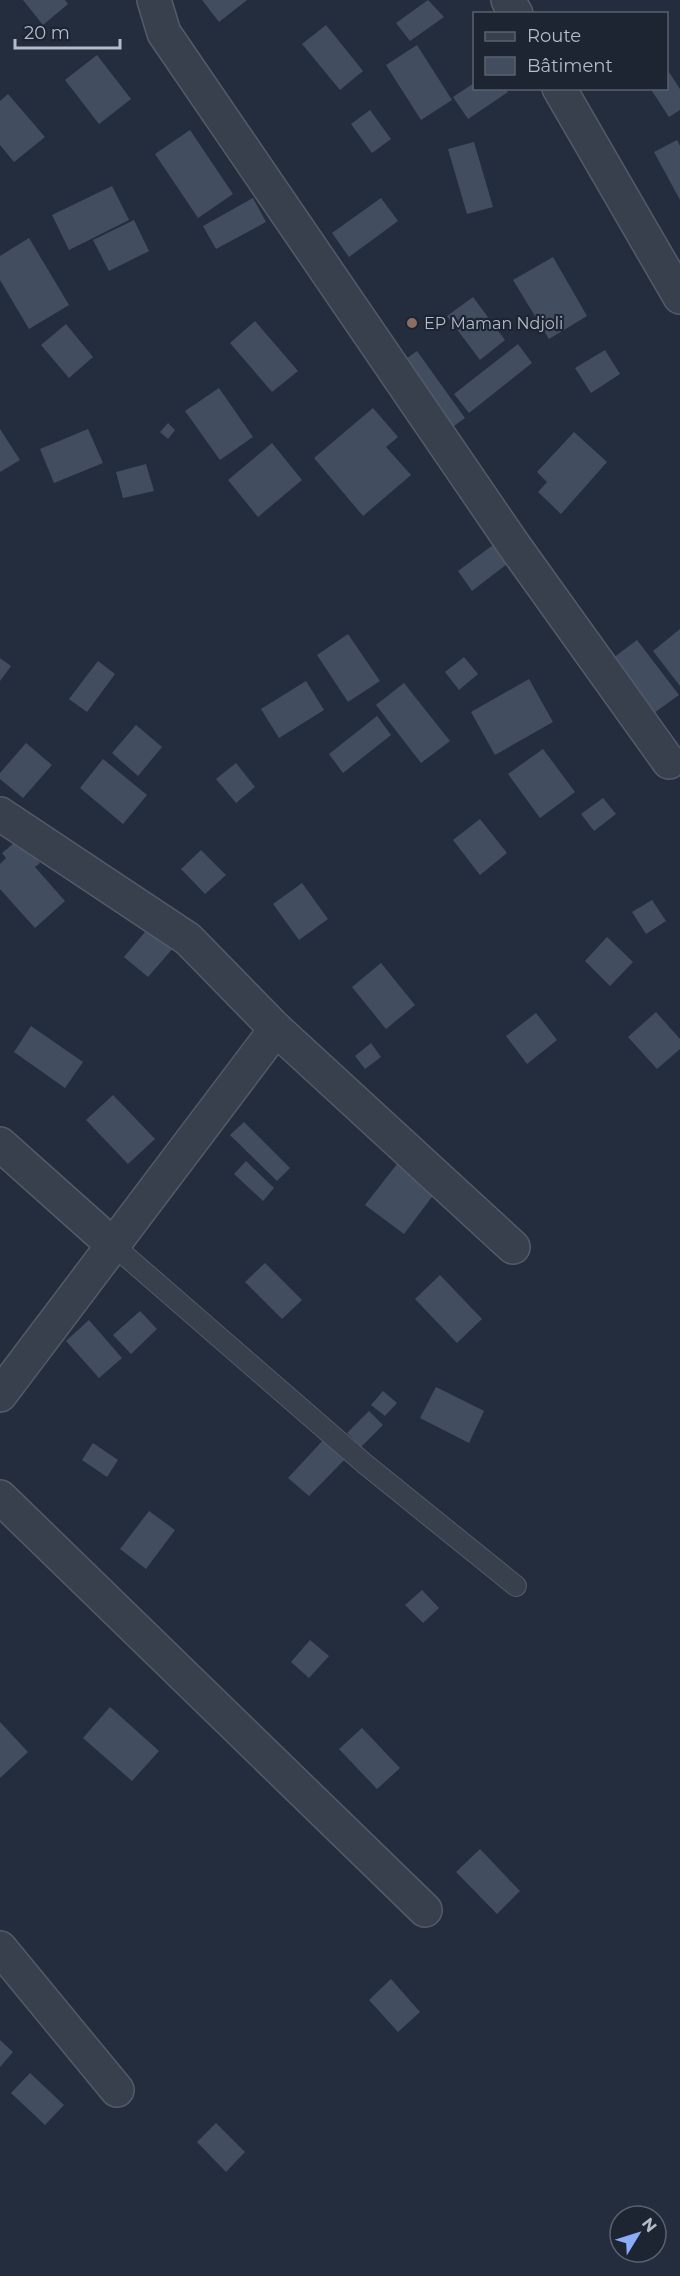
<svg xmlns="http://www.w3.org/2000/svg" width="680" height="2276" viewBox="0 0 680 2276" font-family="Montserrat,sans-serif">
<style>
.building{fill:#434d60}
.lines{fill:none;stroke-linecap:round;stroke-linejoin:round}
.service-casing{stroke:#535b69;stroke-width:22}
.minor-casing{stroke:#535b69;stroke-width:36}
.service{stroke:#38404e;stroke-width:20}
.minor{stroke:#38404e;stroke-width:33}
.education-dot{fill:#8d6e63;stroke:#1d2533;stroke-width:2}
.labels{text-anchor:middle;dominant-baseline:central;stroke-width:4.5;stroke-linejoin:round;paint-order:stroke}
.poi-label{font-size:16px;fill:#b4bbc9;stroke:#1d2533;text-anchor:start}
</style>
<rect width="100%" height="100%" fill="#242d3e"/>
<g class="building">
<polygon points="23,0 65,0 68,4 43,25"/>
<polygon points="202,0 247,0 219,22"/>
<polygon points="428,0 444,17 410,41 396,23"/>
<polygon points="326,25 363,71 340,90 302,44"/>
<polygon points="417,45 452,100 421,120 386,65"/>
<polygon points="97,55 131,99 99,124 65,80"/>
<polygon points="669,72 680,89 680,110 669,117 650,88 666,88"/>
<polygon points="474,83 474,88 506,88 508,92 468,119 453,97"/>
<polygon points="8,94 45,137 14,162 0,145 0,101"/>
<polygon points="370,110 391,139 372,153 351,124"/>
<polygon points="190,130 233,194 198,218 155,154"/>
<polygon points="677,140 680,146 680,200 654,152"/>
<polygon points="474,142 493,207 467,214 448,149"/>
<polygon points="112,186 129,220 69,250 52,215"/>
<polygon points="253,198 266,222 216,249 203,226"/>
<polygon points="381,198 398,221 349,257 332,233"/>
<polygon points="134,220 149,251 109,271 93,240"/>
<polygon points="29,238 69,305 29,329 0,280 0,256"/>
<polygon points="553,257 587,316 549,339 513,280"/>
<polygon points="473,297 505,340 480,360 447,316"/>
<polygon points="255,321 298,371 272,392 230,343"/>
<polygon points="66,324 93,357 69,378 41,345"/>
<polygon points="518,344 532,363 469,413 454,394"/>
<polygon points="605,350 620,374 591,393 575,368"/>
<polygon points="417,351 465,418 447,431 399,364"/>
<polygon points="219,388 253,437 220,460 185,411"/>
<polygon points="373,408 398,437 386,447 411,475 363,516 314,458"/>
<polygon points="168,423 175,430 168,439 160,432"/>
<polygon points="0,429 20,460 0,472"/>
<polygon points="88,429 103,463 54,483 40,449"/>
<polygon points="574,432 607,462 561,514 538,492 547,482 537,472"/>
<polygon points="272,443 302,480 258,517 228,480"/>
<polygon points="146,464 154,491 123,498 116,472"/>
<polygon points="493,545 507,564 472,591 458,571"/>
<polygon points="680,629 680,686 653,651"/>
<polygon points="348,634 380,681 348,702 317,655"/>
<polygon points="637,640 679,695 654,713 613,658"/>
<polygon points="464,657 478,674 459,690 445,672"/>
<polygon points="0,658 11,666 0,681"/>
<polygon points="98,661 115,674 87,712 69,699"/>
<polygon points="529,679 553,722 495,755 471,712"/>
<polygon points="306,681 324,710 279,738 261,709"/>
<polygon points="404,683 450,741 421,763 376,705"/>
<polygon points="377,716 391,735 343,773 329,754"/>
<polygon points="136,725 162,747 138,776 112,753"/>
<polygon points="26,743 52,765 23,798 0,779 0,773"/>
<polygon points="543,749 575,792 540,818 508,774"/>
<polygon points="103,759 147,795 123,824 80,788"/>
<polygon points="236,763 255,787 236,803 216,779"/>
<polygon points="603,798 616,814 594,831 581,814"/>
<polygon points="480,819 507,853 480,875 453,840"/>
<polygon points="19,839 40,863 35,867 65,901 35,928 0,889 0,864 6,858 2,853"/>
<polygon points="201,850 226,875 205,894 181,869"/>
<polygon points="302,883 328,919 299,940 273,904"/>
<polygon points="652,900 666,921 646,934 632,912"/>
<polygon points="150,926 174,947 148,977 124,957"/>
<polygon points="607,937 633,962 610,986 585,961"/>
<polygon points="381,963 415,1005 386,1029 352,987"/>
<polygon points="656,1012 680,1039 680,1049 657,1069 628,1037"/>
<polygon points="536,1013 557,1040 527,1064 506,1036"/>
<polygon points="31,1026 83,1062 65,1088 14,1052"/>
<polygon points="371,1043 381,1057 365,1069 355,1056"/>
<polygon points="113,1095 155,1139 128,1164 86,1120"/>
<polygon points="244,1122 290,1168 277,1181 230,1135"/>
<polygon points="246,1161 274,1188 263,1201 234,1174"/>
<polygon points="397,1164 435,1193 404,1234 365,1205"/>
<polygon points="265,1263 302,1300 282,1319 245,1282"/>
<polygon points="440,1275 482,1319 457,1343 415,1299"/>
<polygon points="140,1311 157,1329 131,1354 113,1335"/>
<polygon points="89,1320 122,1358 99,1378 66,1341"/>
<polygon points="436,1387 484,1411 469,1443 420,1418"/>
<polygon points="383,1391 397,1403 385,1416 371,1405"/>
<polygon points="369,1411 383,1425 361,1447 347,1433"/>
<polygon points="326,1437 347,1457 309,1496 288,1478"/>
<polygon points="93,1443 118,1460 107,1477 82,1460"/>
<polygon points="149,1511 175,1530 146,1569 120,1549"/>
<polygon points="422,1590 439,1608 423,1623 405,1605"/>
<polygon points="310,1640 329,1656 309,1678 291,1662"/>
<polygon points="110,1707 159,1751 132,1781 83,1738"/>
<polygon points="0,1722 28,1752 0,1778"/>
<polygon points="362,1728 400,1768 377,1789 339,1749"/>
<polygon points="480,1849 520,1891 497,1914 456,1872"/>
<polygon points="391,1979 420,2012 398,2032 369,2000"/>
<polygon points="0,2040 13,2052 0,2067"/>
<polygon points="30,2073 64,2105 45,2125 11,2093"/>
<polygon points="216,2123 245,2152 226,2172 197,2142"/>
</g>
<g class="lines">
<defs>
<polyline id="service" points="113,1245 365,1464 516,1586"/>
<g id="minor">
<polyline points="154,0 164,33 513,544 669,762"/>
<polyline points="508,0 516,14"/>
<polyline points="559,88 680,297"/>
<polyline points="0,814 188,939 276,1029 513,1247"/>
<polyline points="0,1144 113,1245"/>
<polyline points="0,1395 276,1029"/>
<polyline points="0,1497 425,1910"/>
<polyline points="0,1948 117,2090"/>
</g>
</defs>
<use href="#service" class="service-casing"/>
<use href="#minor" class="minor-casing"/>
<use href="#service" class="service"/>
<use href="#minor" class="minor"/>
</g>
<circle class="education-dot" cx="412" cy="323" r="6"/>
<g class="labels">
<g class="poi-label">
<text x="424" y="323">EP Maman Ndjoli</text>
</g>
</g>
<rect x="473" y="12" width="195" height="78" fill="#1d2533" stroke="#59616f" stroke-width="1.5"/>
<rect x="485" y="32" width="30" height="9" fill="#38404e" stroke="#59616f" stroke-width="1.5"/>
<text x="527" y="42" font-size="18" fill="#b4bbc9">Route</text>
<rect x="485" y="57" width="30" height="18" fill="#434d60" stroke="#59616f" stroke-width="1.5"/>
<text x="527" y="72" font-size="18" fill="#b4bbc9">Bâtiment</text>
<g transform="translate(638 2234) rotate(52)"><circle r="28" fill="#1d2533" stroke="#59616f" stroke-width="1.5"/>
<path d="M0-4.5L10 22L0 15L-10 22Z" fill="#8bacf8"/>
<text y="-9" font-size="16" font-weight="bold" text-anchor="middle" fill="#b4bbc9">N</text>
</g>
<path d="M15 39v9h105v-9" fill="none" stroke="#b4bbc9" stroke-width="3"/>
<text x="24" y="39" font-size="18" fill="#b4bbc9" stroke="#1d2533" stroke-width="4.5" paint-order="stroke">20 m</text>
</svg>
